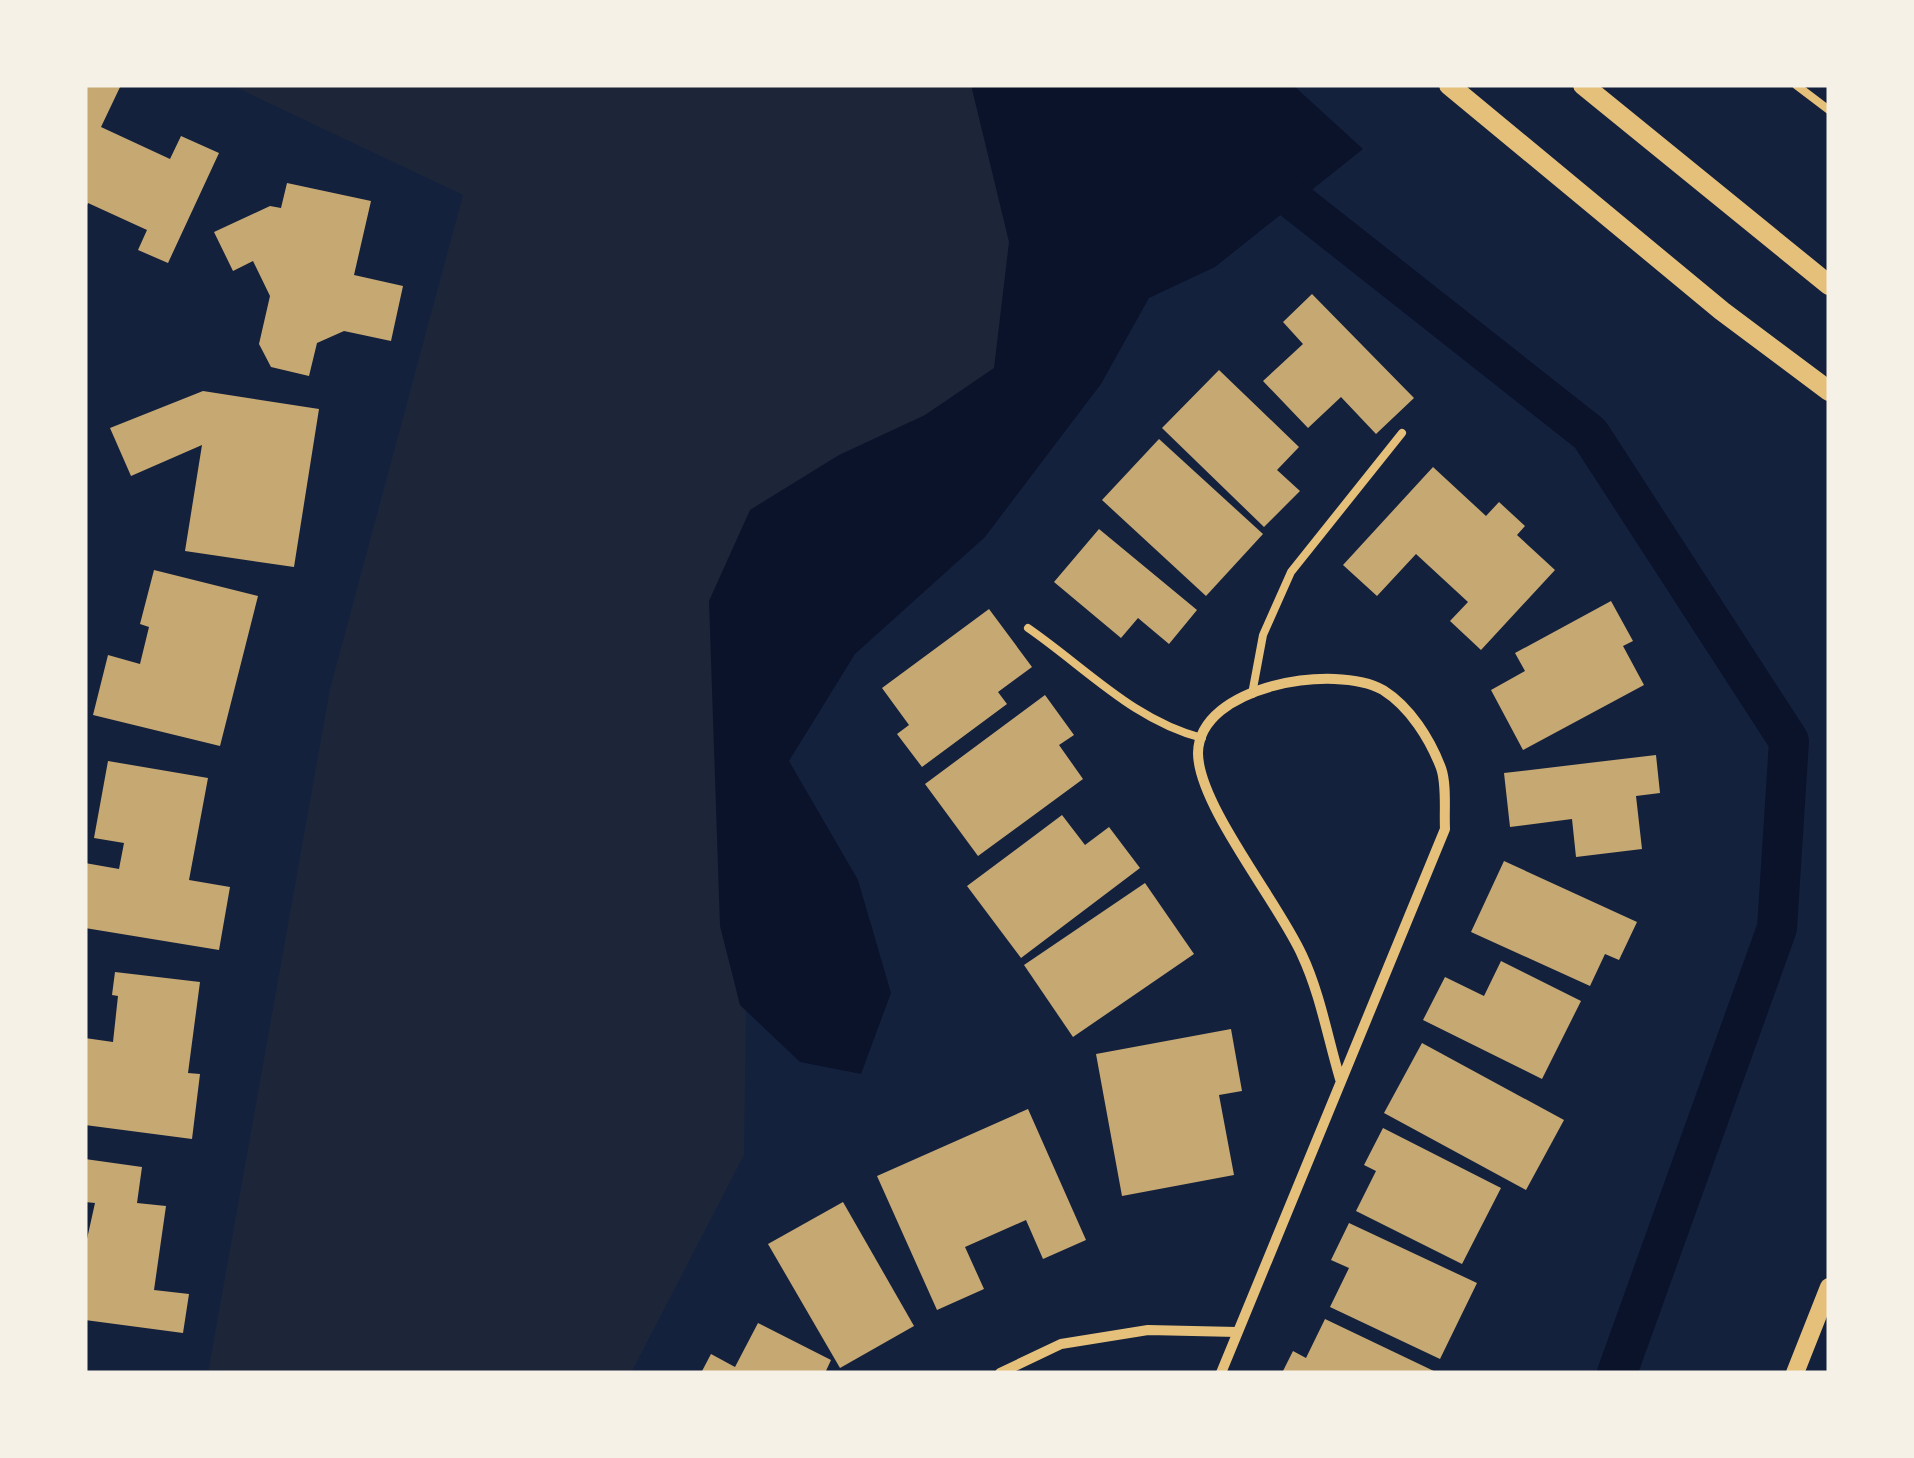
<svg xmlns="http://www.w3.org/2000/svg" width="1914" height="1458" viewBox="0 0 1914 1458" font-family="Roboto,sans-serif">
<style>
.green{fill:#1d2539}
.water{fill:#0b132b}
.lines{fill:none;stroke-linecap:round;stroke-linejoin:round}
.canal{stroke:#0b132b;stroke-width:40}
.building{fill:#c6a872}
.service{stroke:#e5c07b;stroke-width:8}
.minor{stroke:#e5c07b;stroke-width:10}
.tertiary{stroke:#e5c07b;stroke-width:18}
.secondary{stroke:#e5c07b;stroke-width:20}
</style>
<rect width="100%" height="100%" fill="#14213d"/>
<polygon class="green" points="231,85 1032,85 1066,282 749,767 744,1155 631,1373 208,1373 330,689 463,195"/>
<polygon class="water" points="971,85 1293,85 1363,149 1215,267 1149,298 1101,384 985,537 855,654 789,761 858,880 891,993 861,1074 800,1062 740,1005 720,926 709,601 750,510 839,455 925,415 994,368 1009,242"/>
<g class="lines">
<polyline class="canal" points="1253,168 1590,434 1789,741 1777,928 1617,1373"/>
</g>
<g class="building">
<polygon points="85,85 121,85 101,127 170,159 181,136 219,153 168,263 138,250 147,230 88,203 85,209"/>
<polygon points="287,183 371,201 354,275 403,286 391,341 344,331 317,343 309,376 271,367 259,344 270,296 253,261 233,271 214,232 270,206 281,208"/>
<polygon points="1312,294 1414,398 1376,434 1341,397 1308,428 1263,381 1303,344 1283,322"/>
<polygon points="1219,370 1299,447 1277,470 1300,491 1264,527 1162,428"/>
<polygon points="203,391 319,409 294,567 185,551 202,445 131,476 110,428"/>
<polygon points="1159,439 1263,534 1206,596 1102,500"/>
<polygon points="1433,467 1486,516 1499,502 1525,526 1517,535 1555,570 1481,650 1450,621 1468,602 1416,554 1377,596 1343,565"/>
<polygon points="1099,529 1197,610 1169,644 1138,618 1121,638 1054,582"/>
<polygon points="154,570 258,596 220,746 93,715 108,655 140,664 149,627 140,624"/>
<polygon points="1611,601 1633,641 1623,646 1644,685 1523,750 1491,690 1525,671 1515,653"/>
<polygon points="989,609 1032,667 998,692 1007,704 922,767 897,734 909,725 882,688"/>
<polygon points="1045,695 1074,735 1059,745 1083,779 978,856 925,784"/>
<polygon points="1656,755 1660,793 1636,796 1642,849 1576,857 1572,819 1510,827 1504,773"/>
<polygon points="108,761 208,778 189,880 230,887 219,950 85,928 85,863 119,869 124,843 94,838"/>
<polygon points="1062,815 1085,845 1109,827 1140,868 1021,958 967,886"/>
<polygon points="1504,861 1637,922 1619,960 1605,954 1590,986 1471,932"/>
<polygon points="1145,883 1194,954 1073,1037 1024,965"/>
<polygon points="1501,961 1581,1001 1542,1079 1423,1020 1445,977 1484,996"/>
<polygon points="115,972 200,982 188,1073 200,1074 192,1139 85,1125 85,1038 113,1042 118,996 112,995"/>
<polygon points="1231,1029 1242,1091 1219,1095 1234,1175 1122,1196 1096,1054"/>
<polygon points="1422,1043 1564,1120 1526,1190 1384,1113"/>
<polygon points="1028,1109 1086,1240 1043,1259 1026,1220 965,1247 984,1289 937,1310 877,1176"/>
<polygon points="1383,1128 1501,1188 1462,1264 1356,1211 1376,1171 1364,1165"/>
<polygon points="85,1159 142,1167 137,1203 166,1206 154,1290 189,1294 183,1333 85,1320 85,1248 95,1203 85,1202"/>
<polygon points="843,1202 914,1326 840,1368 768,1244"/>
<polygon points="1349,1223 1477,1283 1440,1359 1330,1307 1349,1268 1331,1260"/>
<polygon points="1325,1319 1438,1373 1282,1373 1293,1351 1306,1358"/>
<polygon points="758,1323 831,1360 825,1373 701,1373 711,1354 735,1367"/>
</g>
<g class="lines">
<g class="service">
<polyline points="1796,85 1829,110"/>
<path d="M1028,628c58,40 105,92 174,110"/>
<polyline points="1252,694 1263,635 1291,572 1402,433"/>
</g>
<g class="minor">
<polyline points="1000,1373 1061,1344 1148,1330 1237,1332"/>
<path d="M1221,1373l224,-544c-1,-18 2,-44 -4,-61 -11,-29 -31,-61 -58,-78 -47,-27 -184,-5 -185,63 0,52 81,150 104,202 18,38 26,84 38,124"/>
</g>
<polyline class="tertiary" points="1795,1373 1829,1287"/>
<g class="secondary">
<polyline points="1449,85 1722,311 1829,391"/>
<polyline points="1583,85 1829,285"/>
</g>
</g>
<rect width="1914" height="1458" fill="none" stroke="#f6f1e7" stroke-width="175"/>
</svg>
